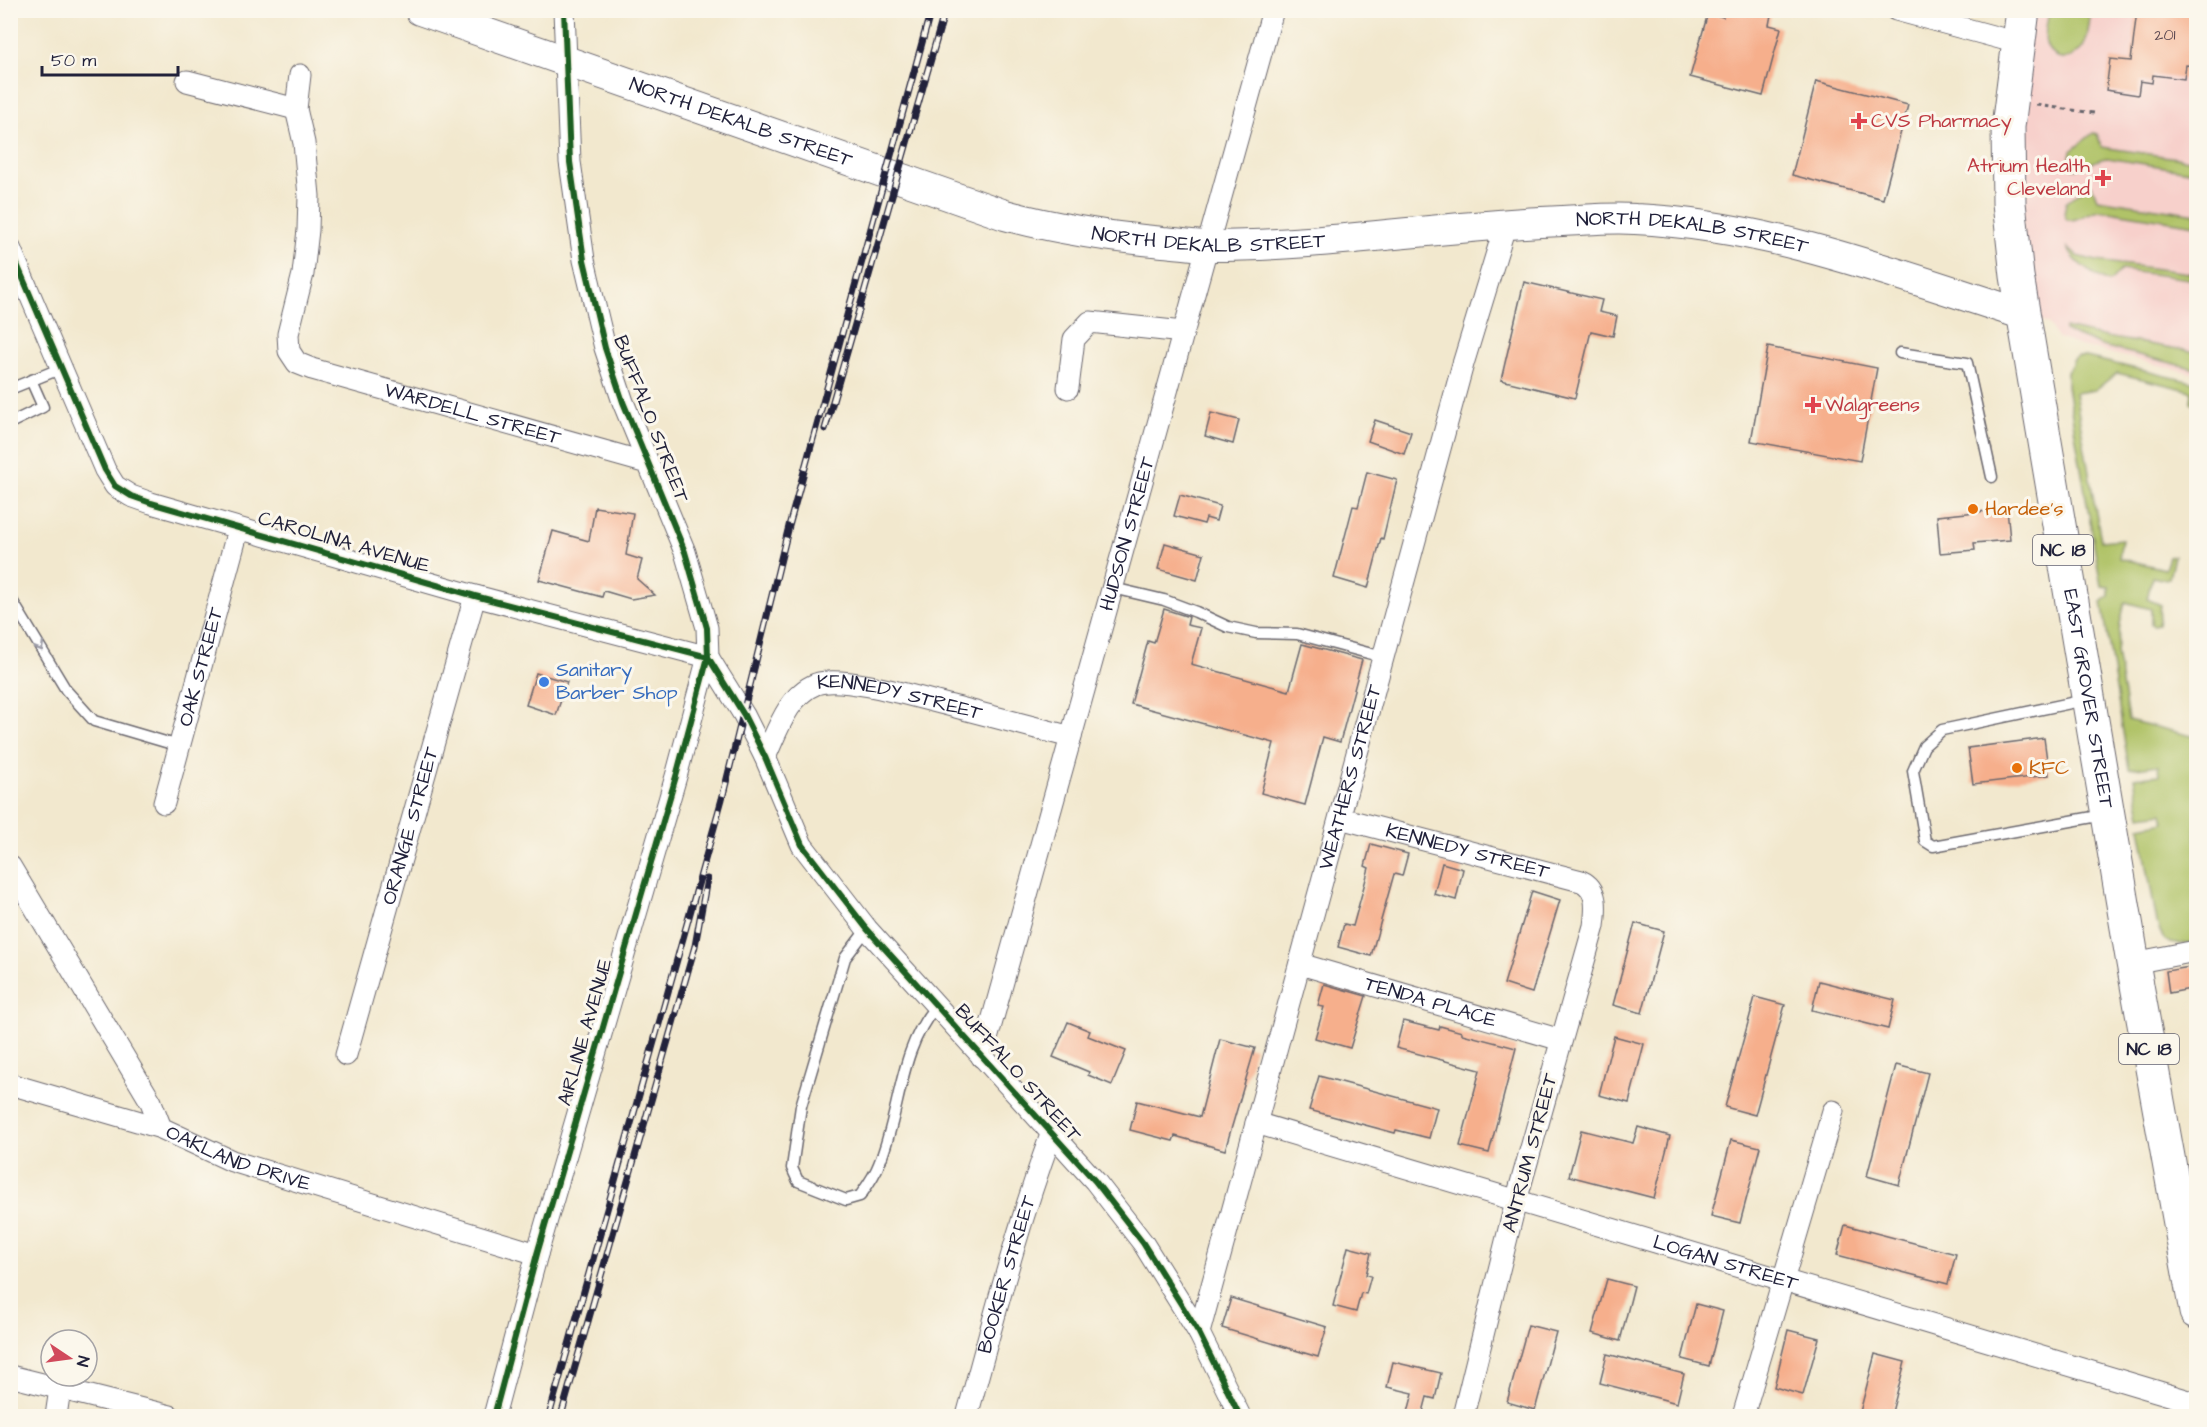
<svg xmlns="http://www.w3.org/2000/svg" width="2207" height="1427" viewBox="0 0 2207 1427" font-family="'Architects Daughter',sans-serif">
<style>
.built{fill:#f7d0cb}
.green{fill:#b0c367;stroke:#697251;stroke-width:1.5}
.building{fill:#f6af8c}
.lines{fill:none;stroke-linecap:round;stroke-linejoin:round}
.lane-casing{stroke:#6b676e;stroke-width:13}
.street-casing{stroke:#6b676e;stroke-width:23}
.secondary-casing{stroke:#6b676e;stroke-width:32}
.primary-casing{stroke:#6b676e;stroke-width:35}
.path{stroke:#6b676e;stroke-width:3;stroke-dasharray:4.5 4.5;stroke-linecap:butt}
.lane{stroke:#fff;stroke-width:10}
.street{stroke:#fff;stroke-width:21}
.secondary{stroke:#fff;stroke-width:30}
.primary{stroke:#fff;stroke-width:33}
.rail-casing{stroke:#22223b;stroke-width:7}
.rail{stroke:#fbf7ec;stroke-width:4.5;stroke-dasharray:14;stroke-linecap:butt}
.cycleway-casing{stroke:#fbf7ec;stroke-width:10}
.cycleway{stroke:#1b5e20;stroke-width:6}
.oneway{stroke:#9c9ca7}
.health-dot{fill:#e0444e;stroke:#fbf7ec;stroke-width:2}
.food-dot{fill:#e8710a;stroke:#fbf7ec;stroke-width:2}
.shop-dot{fill:#3f7fe0;stroke:#fbf7ec;stroke-width:2}
.labels{text-anchor:middle;dominant-baseline:central;stroke-width:6;stroke-linejoin:round;paint-order:stroke}
.number-label{font-size:16px;fill:#57454f}
.shield{fill:#fbf7ec;stroke:#636270;stroke-width:1.5}
.shield-label{font-size:18px;font-weight:bold;fill:#22223b}
.health-label{font-size:20px;fill:#be3a42;stroke:#fbf7ec;text-anchor:start}
.street-label{font-size:20px;fill:#22223b;stroke:#fbf7ec}
.food-label{font-size:20px;fill:#c56008;stroke:#fbf7ec;text-anchor:start}
.shop-label{font-size:20px;fill:#366cbe;stroke:#fbf7ec;text-anchor:start}
</style>
<rect width="100%" height="100%" fill="#fbf7ec"/>
<filter id="ink" filterUnits="userSpaceOnUse"><feTurbulence type="fractalNoise" baseFrequency=".0167" numOctaves="2"/><feDisplacementMap in="SourceGraphic" scale="12" xChannelSelector="R" yChannelSelector="G"/><feConvolveMatrix kernelMatrix="1 2 1 2 8 2 1 2 1" color-interpolation-filters="sRGB"/></filter>
<filter id="wash" filterUnits="userSpaceOnUse"><feTurbulence type="fractalNoise" baseFrequency=".008" numOctaves="4" result="noise"/><feDisplacementMap in="SourceGraphic" scale="24" xChannelSelector="R" yChannelSelector="G"/><feGaussianBlur stdDeviation="1.35" result="paint"/><feColorMatrix in="noise" values="0 0 0 0 0 0 0 0 0 0 0 0 0 0 0 0 0 1.4 0 .05"/><feComposite in="paint" operator="in"/></filter>
<g filter="url(#wash)">
<rect width="100%" height="100%" fill="#f2e8ce"/>
<polygon class="built" points="2023,11 2196,11 2196,374 2081,346 2058,338 2048,324 2022,314"/>
<g class="green">
<path d="M2049,11h42c-2,10 -2,23 -6,32 -8,19 -32,21 -39,1 -3,-10 2,-24 3,-33z"/>
<path d="M2093,133l4,1 5,13 94,14v11l-89,-14c-13,1 -22,12 -35,10l-3,-6 2,-11z"/>
<path d="M2088,185l4,1 5,13 99,15v11l-94,-15c-13,0 -22,12 -35,10l-3,-6 2,-11z"/>
<path d="M2068,248l9,8 20,5 99,13v6l-75,-10 -10,11 -3,1c-14,-7 -35,-19 -40,-34z"/>
<polygon points="2065,328 2106,337 2196,352 2196,369 2102,346 2064,331"/>
<path d="M2077,357h9l110,26v21l-5,-1 1,-12 -75,-18 -22,17 -20,3 26,148 21,-2 -3,19 46,11 4,-12 5,-1 -5,22 -3,2 -14,-3 -5,22 14,6 -3,20 -4,1 -3,-1v-16l-26,-7 -5,22 -3,28 11,68 68,17v205c-23,3 -31,6 -39,-19l-17,-96 25,-5 -2,-9 -22,3 -7,-38 25,-3 -1,-10 -29,4 -27,-167 7,-6v-9l-8,-1 -34,-200v-15l6,-8 -1,-2z"/>
</g>
<g id="blocks">
<g class="building">
<polygon points="1724,10 1772,10 1769,25 1781,28 1763,96 1690,77 1708,13 1723,17"/>
<polygon points="2137,10 2196,10 2196,66 2186,65 2184,79 2153,75 2152,83 2140,81 2138,95 2106,90 2110,59 2131,61"/>
<polygon points="1816,81 1908,105 1883,199 1792,175"/>
<polygon points="1524,282 1602,300 1599,312 1617,316 1613,336 1591,331 1575,398 1501,380"/>
<polygon points="1768,347 1877,368 1860,461 1751,441"/>
<polygon points="1211,413 1239,420 1233,444 1205,436"/>
<polygon points="1375,420 1411,432 1404,454 1368,441"/>
<polygon points="1367,472 1397,480 1383,539 1381,538 1368,588 1334,578 1353,506 1358,507"/>
<polygon points="1180,495 1220,506 1216,521 1206,518 1204,524 1174,516"/>
<polygon points="595,507 633,513 626,555 642,560 637,579 655,595 631,599 604,591 602,597 539,580 553,531 589,541"/>
<polygon points="2007,509 2010,540 1974,543 1975,550 1940,553 1937,516"/>
<polygon points="1165,543 1204,554 1197,580 1158,569"/>
<polygon points="1164,609 1189,617 1187,625 1201,628 1191,664 1289,691 1302,644 1362,660 1340,742 1323,737 1305,805 1261,793 1274,743 1131,704 1148,641 1154,643"/>
<polygon points="536,673 567,682 556,715 526,705"/>
<polygon points="2044,738 2049,775 1973,784 1968,748"/>
<polygon points="1371,844 1408,854 1402,876 1394,874 1371,956 1338,947 1344,924 1353,926 1369,868 1365,866"/>
<polygon points="1442,863 1463,869 1456,900 1434,894"/>
<polygon points="1532,891 1560,900 1532,993 1504,984"/>
<polygon points="1635,923 1664,931 1642,1013 1613,1005"/>
<polygon points="2196,966 2196,988 2169,993 2166,971"/>
<polygon points="1819,981 1895,1000 1888,1029 1812,1010"/>
<polygon points="1324,984 1366,996 1350,1048 1315,1038 1324,1007 1318,1006"/>
<polygon points="1755,997 1785,1005 1755,1115 1725,1107"/>
<polygon points="1403,1021 1439,1030 1440,1026 1462,1032 1462,1034 1516,1048 1489,1153 1460,1146 1480,1070 1396,1048"/>
<polygon points="1068,1022 1090,1031 1088,1036 1126,1051 1112,1085 1088,1075 1089,1072 1053,1057"/>
<polygon points="1614,1036 1644,1044 1629,1103 1599,1095"/>
<polygon points="1220,1039 1255,1048 1225,1150 1175,1136 1173,1141 1130,1130 1137,1101 1200,1117"/>
<polygon points="1896,1065 1928,1073 1899,1185 1867,1176"/>
<polygon points="1319,1076 1437,1108 1429,1138 1396,1130 1395,1133 1309,1110"/>
<polygon points="1638,1127 1670,1136 1654,1198 1569,1176 1581,1130 1633,1143"/>
<polygon points="1731,1140 1760,1147 1740,1223 1711,1216"/>
<polygon points="1845,1225 1956,1254 1948,1284 1837,1255"/>
<polygon points="1348,1247 1371,1253 1366,1275 1371,1276 1366,1294 1361,1293 1356,1312 1333,1306"/>
<polygon points="1607,1279 1634,1286 1620,1341 1592,1333"/>
<polygon points="1231,1298 1327,1327 1318,1357 1222,1328"/>
<polygon points="1696,1304 1723,1311 1709,1366 1682,1359"/>
<polygon points="1528,1325 1556,1332 1535,1410 1507,1402"/>
<polygon points="1788,1330 1819,1338 1803,1395 1774,1387"/>
<polygon points="1607,1354 1684,1374 1677,1403 1600,1383"/>
<polygon points="1875,1354 1905,1362 1891,1416 1878,1416 1860,1412"/>
<polygon points="1393,1362 1441,1373 1435,1399 1427,1397 1422,1416 1407,1416 1413,1393 1387,1387"/>
</g>
</g>
</g>
<g filter="url(#ink)">
<use href="#blocks" fill-opacity="0" stroke="#6b676e" stroke-width="1.5"/>
<g class="lines">
<defs>
<g id="lane">
<polyline points="1900,353 1967,363 1992,477"/>
<polyline points="10,389 62,368"/>
<polyline points="10,423 43,407 31,380"/>
<polyline points="1113,588 1164,600 1196,612 1228,627 1256,633 1297,634 1383,657"/>
<polyline points="10,597 66,690 94,721 179,746"/>
<polyline points="2085,700 1942,730 1924,746 1913,771 1925,841 1933,846 2104,815"/>
<path d="M867,929l-22,29 -44,148 -9,62 6,13 48,19 14,-4c7,-10 15,-21 19,-32 22,-52 19,-113 57,-158"/>
</g>
<g id="street">
<polyline points="1896,10 2018,43"/>
<path id="s1" d="M300,75l-4,34 8,34 5,53 -1,34 -5,44 -15,60 1,17 8,12 15,6 335,94"/>
<polyline points="187,81 296,109"/>
<polyline points="10,248 105,470 115,486 131,496 151,503 475,596 708,657 744,715 765,757 802,845 867,929 1095,1181 1143,1243 1199,1333 1240,1416"/>
<polyline points="1068,388 1074,339 1090,322 1183,332"/>
<path id="s2" d="M765,757c12,-25 23,-62 51,-73 28,-10 109,16 140,23 38,10 77,20 115,30"/>
<path id="s3" d="M164,803l74,-273"/>
<path id="s4" d="M1340,818l241,63c18,8 15,29 13,45l-78,275 -53,215"/>
<path id="s5" d="M10,866l141,236 10,26 71,33 305,93"/>
<polyline points="2133,963 2196,951"/>
<path id="s6" d="M1300,964l261,76"/>
<path id="s7" d="M346,1055l129,-459"/>
<path id="s8" d="M982,1057l291,-1047"/>
<polyline points="10,1084 161,1128"/>
<path id="s9" d="M1256,1123l940,280"/>
<path id="s10" d="M1199,1333l264,-969 43,-141"/>
<polyline points="10,1376 170,1416"/>
<polyline points="56,1416 60,1389"/>
<polyline points="494,1416 537,1254 677,773 708,657 707,628 685,552 623,402 605,348 584,260 570,162 564,10"/>
<path id="s11" d="M967,1416c26,-94 50,-189 84,-281"/>
<polyline points="1743,1416 1833,1111"/>
</g>
<g id="secondary">
<path id="s12" d="M420,10l585,205c52,14 104,22 158,27 16,1 32,4 47,4 118,0 235,-21 352,-25 24,-1 49,-4 73,-2 134,6 261,55 387,95"/>
</g>
<g id="primary">
<path id="s13" d="M2023,10l-15,117 1,76 8,73 116,687 63,349"/>
</g>
</defs>
<use href="#lane" class="lane-casing"/>
<use href="#street" class="street-casing"/>
<use href="#secondary" class="secondary-casing"/>
<use href="#primary" class="primary-casing"/>
<polyline class="path" points="2036,105 2094,113"/>
<use href="#lane" class="lane"/>
<use href="#street" class="street"/>
<use href="#secondary" class="secondary"/>
<use href="#primary" class="primary"/>
<defs>
<g id="rail">
<polyline points="825,429 945,10"/>
<polyline points="549,1416 722,799 789,526 931,10"/>
<polyline points="561,1416 695,946 707,879"/>
</g>
</defs>
<use href="#rail" class="rail-casing"/>
<use href="#rail" class="rail"/>
<defs>
<g id="cycleway">
<polyline points="10,248 105,470 115,486 131,496 151,503 475,596 708,657 744,715 765,757 802,845 867,929 1095,1181 1143,1243 1199,1333 1240,1416"/>
<polyline points="494,1416 537,1254 677,773 708,657 707,628 685,552 623,402 605,348 584,260 570,162 564,10"/>
</g>
</defs>
<use href="#cycleway" class="cycleway-casing"/>
<use href="#cycleway" class="cycleway"/>
</g>
<defs><path id="oneway-chevron" d="M-2-3.5L2.5 0L-2 3.5" fill="none" stroke-width="1.6" stroke-linecap="round" stroke-linejoin="round" transform="scale(1.5)"/></defs>
<use class="oneway" href="#oneway-chevron" transform="translate(40 647) rotate(59)"/>
</g>
<g class="health-dot">
<path d="M1856 112h6v6h6v6h-6v6h-6v-6h-6v-6h6z"/>
<path d="M2100 169h6v6h6v6h-6v6h-6v-6h-6v-6h6z"/>
<path d="M1810 396h6v6h6v6h-6v6h-6v-6h-6v-6h6z"/>
</g>
<g class="food-dot">
<circle cx="1973" cy="509" r="6"/>
<circle cx="2017" cy="768" r="6"/>
</g>
<circle class="shop-dot" cx="544" cy="682" r="6"/>
<g class="labels">
<g class="number-label">
<text x="2165" y="35">201</text>
</g>
<g class="shield">
<rect x="2033" y="535" width="60" height="30" rx="4.5"/>
<rect x="2119" y="1034" width="60" height="30" rx="4.5"/>
</g>
<g class="shield-label">
<text x="2063" y="550">NC 18</text>
<text x="2149" y="1049">NC 18</text>
</g>
<g class="health-label">
<text x="1871" y="121">CVS Pharmacy</text>
<text x="2090" y="166" text-anchor="end">Atrium Health<tspan x="2090" dy="23">Cleveland</tspan></text>
<text x="1825" y="405">Walgreens</text>
</g>
<g class="street-label">
<text stroke="none"><textPath href="#s12" startOffset="340">NORTH DEKALB STREET</textPath></text>
<text stroke="none"><textPath href="#s12" startOffset="826">NORTH DEKALB STREET</textPath></text>
<text stroke="none"><textPath href="#s12" startOffset="1312">NORTH DEKALB STREET</textPath></text>
<text stroke="none"><textPath href="#s1" startOffset="477">WARDELL STREET</textPath></text>
<text transform="translate(651 419) rotate(69)">BUFFALO STREET</text>
<text stroke="none"><textPath href="#s8" startOffset="543">HUDSON STREET</textPath></text>
<text transform="translate(344 542) rotate(16)">CAROLINA AVENUE</text>
<text stroke="none"><textPath href="#s3" startOffset="141">OAK STREET</textPath></text>
<text stroke="none"><textPath href="#s13" startOffset="696">EAST GROVER STREET</textPath></text>
<text stroke="none"><textPath href="#s2" startOffset="177">KENNEDY STREET</textPath></text>
<text stroke="none"><textPath href="#s10" startOffset="576">WEATHERS STREET</textPath></text>
<text stroke="none"><textPath href="#s7" startOffset="238">ORANGE STREET</textPath></text>
<text stroke="none"><textPath href="#s4" startOffset="132">KENNEDY STREET</textPath></text>
<text stroke="none"><textPath href="#s6" startOffset="136">TENDA PLACE</textPath></text>
<text transform="translate(585 1032) rotate(-74)">AIRLINE AVENUE</text>
<text transform="translate(1018 1073) rotate(48)">BUFFALO STREET</text>
<text transform="translate(1530 1153) rotate(-75)">ANTRUM STREET</text>
<text stroke="none"><textPath href="#s5" startOffset="386">OAKLAND DRIVE</textPath></text>
<text stroke="none"><textPath href="#s9" startOffset="490">LOGAN STREET</textPath></text>
<text stroke="none"><textPath href="#s11" startOffset="147">BOOKER STREET</textPath></text>
</g>
<g class="food-label">
<text x="1985" y="509">Hardee's</text>
<text x="2029" y="768">KFC</text>
</g>
<g class="shop-label">
<text x="556" y="670">Sanitary<tspan x="556" dy="23">Barber Shop</tspan></text>
</g>
</g>
<rect width="2207" height="1427" fill="none" stroke="#fbf7ec" stroke-width="36"/>
<g transform="translate(69 1358) rotate(103)"><circle r="28" fill="#fbf7ec" stroke="#a4a2a5" stroke-width="1.5"/>
<path d="M0-4.5L10 22L0 15L-10 22Z" fill="#d1495b"/>
<text y="-9" font-size="16" font-weight="bold" text-anchor="middle" fill="#22223b">N</text>
</g>
<path d="M42 66v9h136v-9" fill="none" stroke="#22223b" stroke-width="3"/>
<text x="51" y="66" font-size="18" fill="#22223b" stroke="#fbf7ec" stroke-width="4.5" paint-order="stroke">50 m</text>
</svg>
